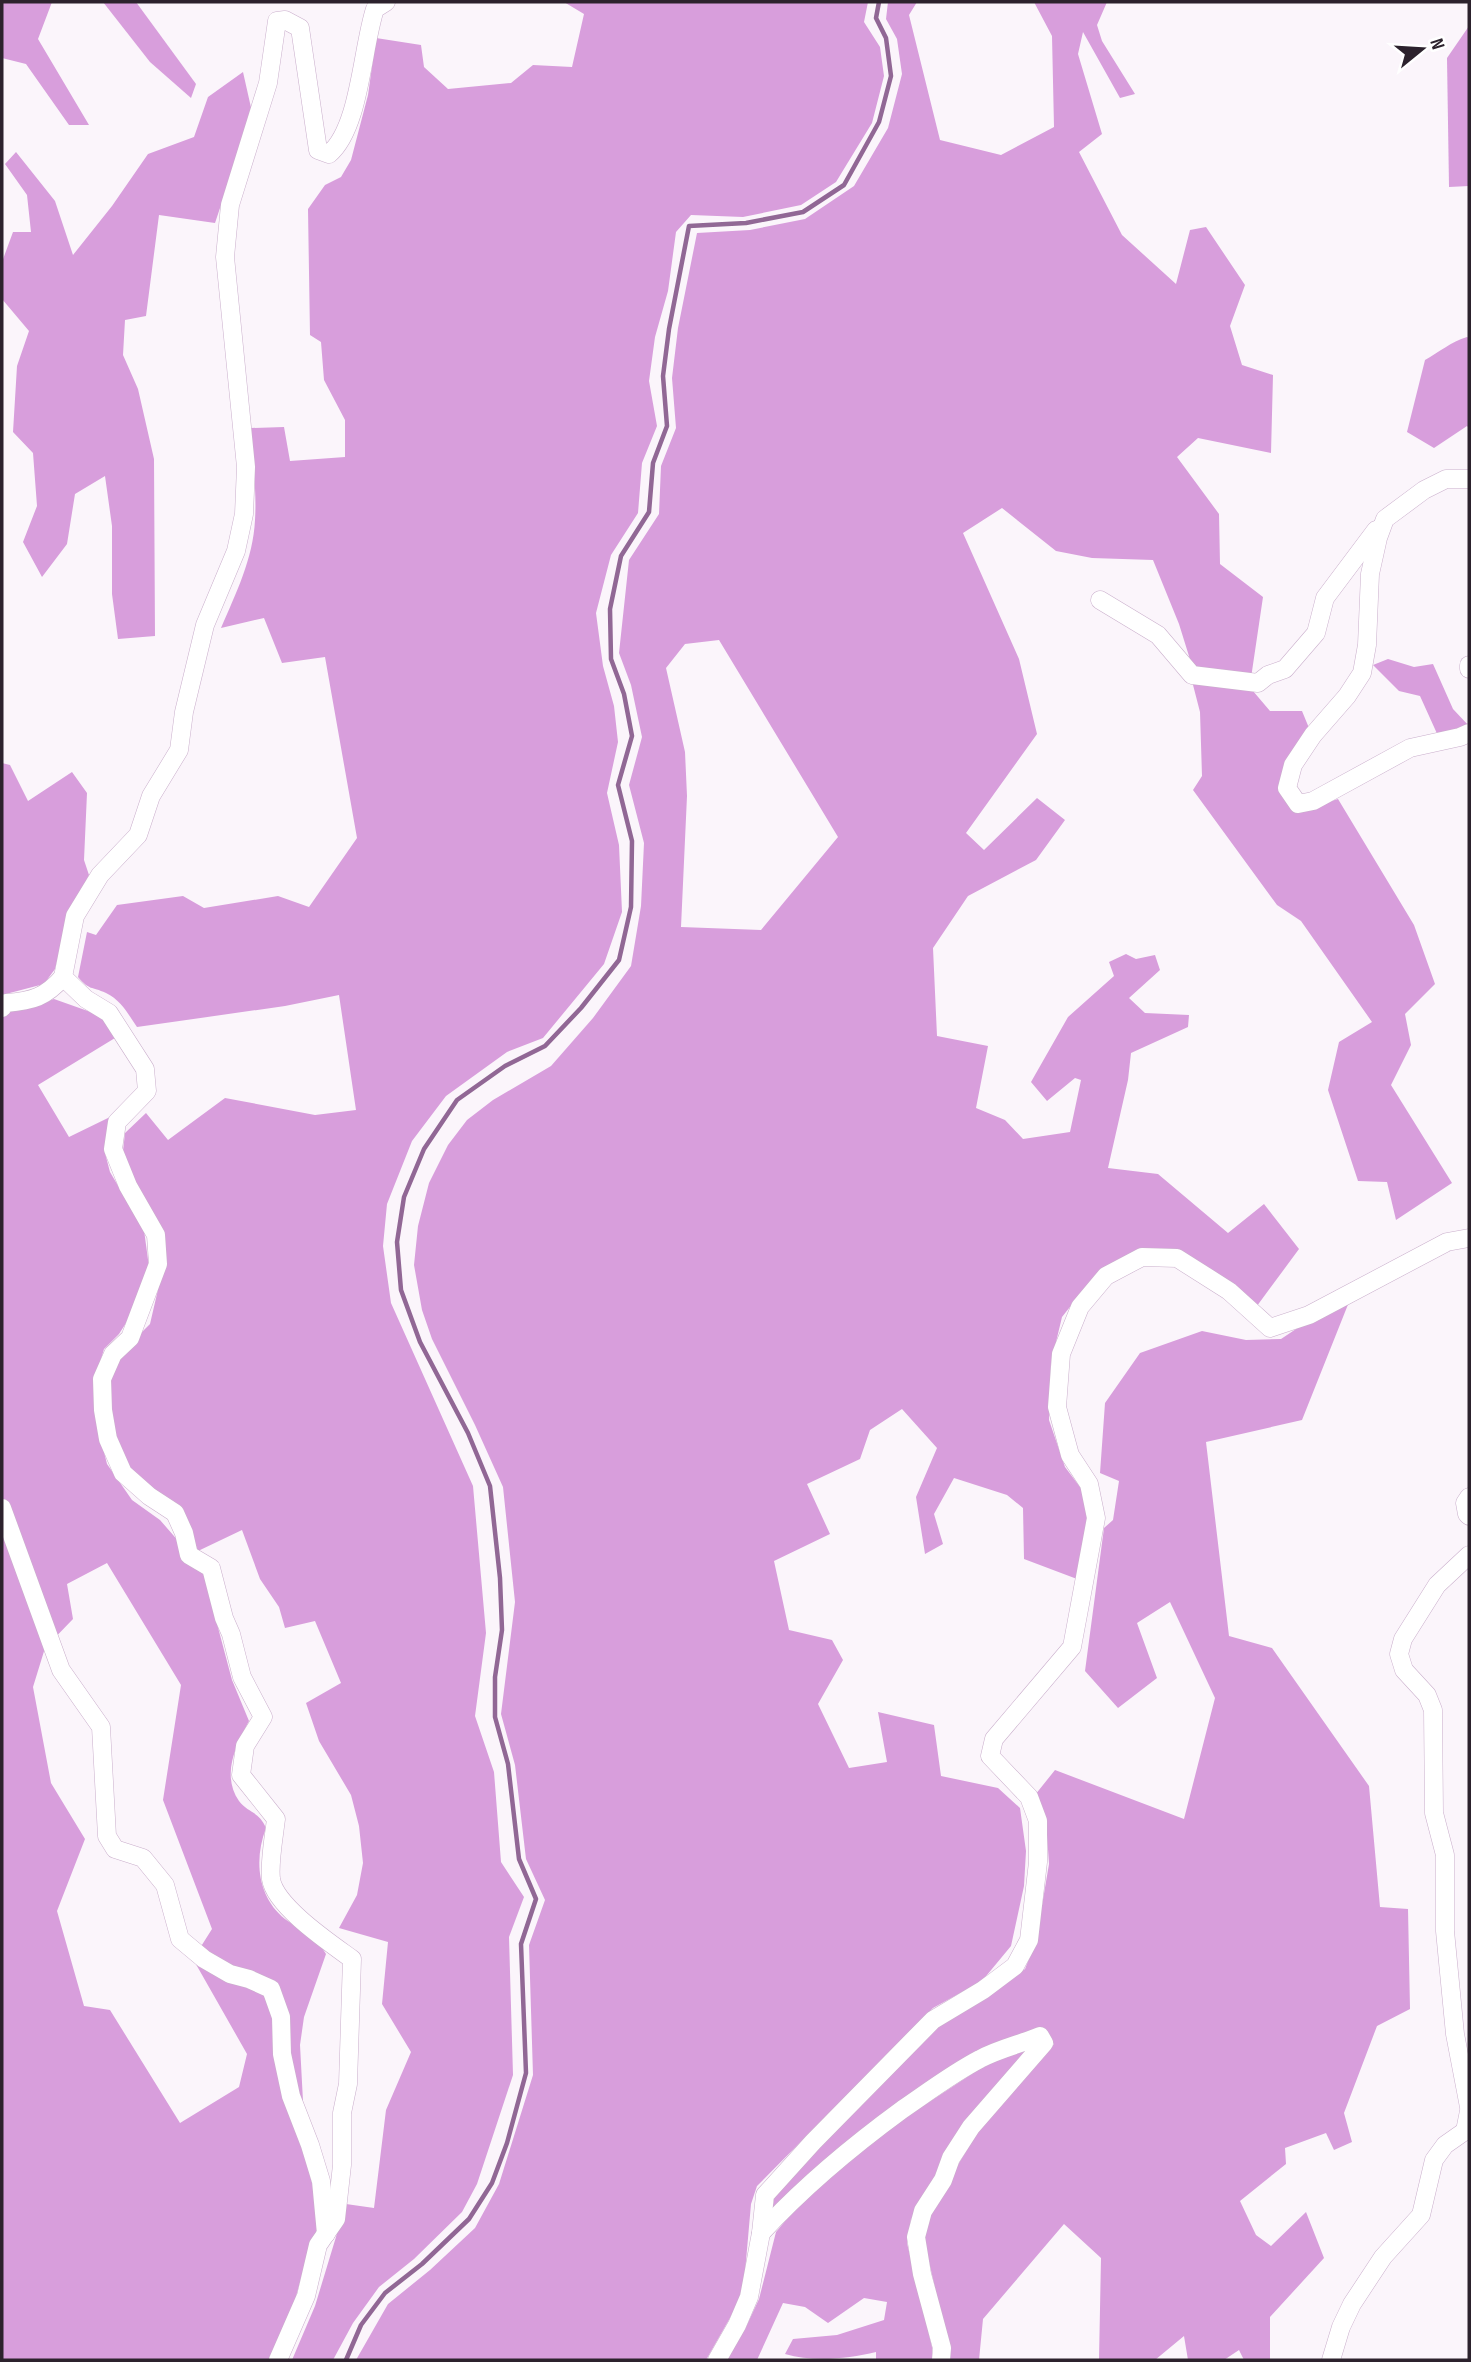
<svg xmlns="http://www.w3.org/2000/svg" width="1471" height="2362" viewBox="0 0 1471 2362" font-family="'Sofia Sans Condensed',sans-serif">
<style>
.forest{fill:#d89edc;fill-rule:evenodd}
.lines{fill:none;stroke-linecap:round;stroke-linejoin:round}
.stream{stroke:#916795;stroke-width:4.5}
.minor-casing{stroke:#caafcc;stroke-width:19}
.minor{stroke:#fff;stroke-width:18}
</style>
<rect width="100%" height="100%" fill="#fbf5fb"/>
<g class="forest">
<polygon points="2,2 52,2 38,39 89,125 69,125 26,64 2,58"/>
<polygon points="103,2 136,2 196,84 191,98 150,62"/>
<path d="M564,2h304l-4,20 16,25 4,29 -12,47 -36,59 -35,23 -58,12 -52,-2 -15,17 -8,59 -13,46 -6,44 8,45 -15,37 -4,50 -27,42 -15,58 7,53 11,40 4,36 -11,51 12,52 3,67 -18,52 -61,74 -36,14 -61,44 -34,45 -25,63 -4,42 8,57 82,183 13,147 -11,83 19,56 7,90 23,35 -15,40 4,138 -36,109 -15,28 -48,47 -35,28 -26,36 -20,37h-41l23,-54 31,-102 28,4 12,-98 25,-58 -29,-48 6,-62 -49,-14 18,-33 6,-32 -4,-37 -8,-31 -32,-54 -13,-38 35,-20 -26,-62 -30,7 -6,-21 -19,-28 -18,-49 -44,21 -9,-22 -60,-56 -17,-36 -4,-57 7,-21 35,-35 13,-56 -40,-117 2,-18 21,-20 22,27 57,-42 90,17 41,-5 -17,-115 -54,11 -148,21c-9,-13 -16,-27 -31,-34 -15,-7 -16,-2 -28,-16l9,-45 9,3 21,-30 66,-9 21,12 74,-12 31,11 48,-69 -32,-181 -43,6 -18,-45 -43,10c15,-35 32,-69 34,-108 2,-30 -3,-62 -4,-92l33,-1 6,34 55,-4v-37l-21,-40 -3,-38 -11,-7 -2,-126 17,-24 16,-8 10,-17 17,-65 8,-57 45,7 3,22 24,22 63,-6 22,-18 39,2 12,-53z"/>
<path d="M888,2h29l-8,13 31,125 61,15 53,-28 -2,-91 -18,-34h73l-10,23 5,16 33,53 -15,4 -37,-66 -5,22 24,80 -23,18 43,83 54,49 14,-54 16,-3 39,58 -15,41 12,39 31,10 -2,78 -73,-15 -21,19 42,57 1,50 43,33 -12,81 -58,-9 -14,-45 -26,-64 -61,-2 -36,-7 -54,-43 -39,25 56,126 18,75 -71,99 18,17 53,-52 28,22 -29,40 -68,36 -35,52 4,88 51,10 -12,62 29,12 18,19 47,-7 11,-52 -6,-2 -28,23 -16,-19 37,-65 46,-41 -5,-14 17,-8 10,5 19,-4 5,15 -31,28 16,15 44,2 -1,12 -57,26 -3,27 -20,88 50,6 70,59 36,-29 35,45 -45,61 -25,-25 -92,-35 -42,25 -33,42 -11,46 -2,57 16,47 18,24 6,30 -12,58 -53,-20 -1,-51 -16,-13 -53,-17 -20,36 9,30 -18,10 -9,-57 21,-49 -35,-39 -32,21 -10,29 -53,25 23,50 -56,27 15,69 43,10 11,20 -25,44 31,64 38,-6 -9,-50 56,13 7,51 57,12 22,20 6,43 -2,35 -13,60 -29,35 -49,27 -176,178 -6,18 -8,91 -37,65h-350l32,-56 42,-34 45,-42 24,-44 34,-109 -4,-130 16,-45 -19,-41 -11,-94 -14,-51 14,-112 -12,-115 -28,-62 -43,-86 -10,-29 -8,-45 4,-39 11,-43 19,-38 19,-25 26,-20 58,-34 42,-48 38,-52 10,-60 3,-63 -15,-58 13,-48 -11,-52 -12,-32 10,-93 30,-46 2,-48 15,-38 -4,-50 6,-50 19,-95 53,-3 55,-11 49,-33 34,-58 14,-54 -5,-35 -11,-20zM719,640l119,197 -77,93 -80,-3 6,-131 -2,-44 -19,-84 19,-24z"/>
<polygon points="1469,26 1469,186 1449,187 1447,58"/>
<polygon points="243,72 252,112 215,223 159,215 146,316 125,320 123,355 138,389 154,459 155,636 118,639 112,594 112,526 105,476 75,494 67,544 42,577 23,542 37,506 33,453 13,432 17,366 29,331 2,299 2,262 13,232 31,232 27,195 5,164 16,152 55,201 73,255 112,206 148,154 194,137 208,97"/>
<path d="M1467,337l2,1v90l-2,-2 -33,22 -27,-16 18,-72c14,-8 26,-18 42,-23z"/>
<polygon points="1388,659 1414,667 1433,664 1453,709 1469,726 1439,738 1420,696 1399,691 1373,665"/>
<polygon points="1192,681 1253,691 1270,711 1302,711 1309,728 1283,785 1308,808 1338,799 1414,925 1435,984 1405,1014 1411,1045 1391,1085 1452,1183 1396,1220 1387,1182 1358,1181 1328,1090 1339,1042 1372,1022 1301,921 1277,905 1193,790 1202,776 1200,712"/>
<polygon points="2,763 10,765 28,801 72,772 87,793 84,860 89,875 69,915 55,969 44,984 2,995"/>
<path d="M54,999l48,17 13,22 -77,47 31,52 41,-20 -5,36 5,19 34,58 5,37 -23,56 -7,11 -15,15 -9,31 3,48 9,36 25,36 28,20 47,54 9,46 16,60 17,41c-13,24 -28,54 -10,80 9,12 20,10 27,27 -12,31 -9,69 19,91 8,6 19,10 28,17 5,5 9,12 13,18l-22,63 -4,28 4,75 6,55 12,48 -13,27 -14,50 -24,60h-269v-1343l8,-6 21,-4zM107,1563l74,122 -18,115 49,129 -19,30 54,95 -8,33 -59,36 -70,-113 -26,-4 -27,-95 28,-72 -34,-56 -18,-96 12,-39 28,-29 -6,-35z"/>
<polygon points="1349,1302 1302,1420 1206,1442 1229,1636 1272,1648 1369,1786 1380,1907 1408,1909 1410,2009 1377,2026 1344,2113 1352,2142 1334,2150 1326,2133 1285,2148 1286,2164 1240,2201 1256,2235 1271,2246 1306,2212 1324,2258 1270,2317 1270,2360 1244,2360 1239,2350 1224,2360 1188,2360 1184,2336 1155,2360 1099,2360 1101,2258 1064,2224 983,2319 979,2360 949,2360 950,2352 923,2236 930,2211 979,2130 1054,2044 1041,2030 1009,2043 771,2215 776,2189 937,2028 1025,1969 1036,1941 1049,1864 1046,1820 1035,1795 1055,1770 1184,1819 1215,1698 1170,1602 1137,1623 1157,1678 1118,1708 1085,1671 1104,1528 1113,1520 1119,1481 1100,1473 1105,1403 1140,1353 1202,1331 1246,1340 1281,1339 1299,1327"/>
<path d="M1032,2048l-97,131 -24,40 -4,24 25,104v13h-56v-8c-29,7 -63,10 -91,2l8,-15 44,-4 47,-15 3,-18 -23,-4 -36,25 -23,-16 -22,-4 -26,57h-30l19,-33 13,-28 17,-67 25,-30 54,-48 62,-44 70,-46z"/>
</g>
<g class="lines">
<polyline class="stream" points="346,2360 361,2325 385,2293 422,2264 469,2219 492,2183 507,2143 526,2073 521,1944 536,1899 519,1859 508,1764 495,1717 495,1677 502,1630 500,1578 490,1486 468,1433 420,1342 401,1290 397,1242 404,1197 424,1149 457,1100 505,1066 545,1046 581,1008 619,960 631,907 632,841 618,785 632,736 624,694 611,659 610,609 621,556 649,512 653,463 667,426 663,376 669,329 689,226 746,223 803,212 844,185 879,122 891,76 886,38 876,18 879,2"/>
<defs>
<g id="minor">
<polyline points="1469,479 1446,479 1424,490 1385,519 1378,538 1370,574 1367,645 1362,673 1347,696 1313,735 1293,765 1287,788 1298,804 1313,801 1410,748 1460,737 1469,733"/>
<polyline points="1100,600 1158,635 1192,675 1258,683 1268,675 1285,669 1316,633 1325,598 1376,530"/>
<polyline points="1469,665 1469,669"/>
<path d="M2,1008l4,-5c26,-2 40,-6 57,-26"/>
<polyline points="1469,1497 1465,1503 1467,1514 1469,1516"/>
<polyline points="2,1508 61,1670 101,1727 107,1836 115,1849 143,1858 165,1885 180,1939 204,1959 230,1974 249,1979 271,1989 281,2017 282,2054 291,2096 310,2145 321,2181 326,2234"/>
<polyline points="1469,1555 1437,1585 1403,1639 1399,1654 1404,1670 1427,1695 1433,1710 1434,1813 1445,1855 1445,1931 1455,2034 1469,2107"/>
<path d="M761,2233c43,-47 90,-86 142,-124 25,-17 50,-36 77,-50 18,-10 41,-15 60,-23l4,7 -73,84 -20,31 -8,22 -20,31 -7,26 6,37 20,74 -1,12"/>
<path d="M278,2360l28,-64 12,-51 18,-26 6,-54v-52l6,-29 4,-125c-22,-16 -77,-53 -81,-80 -2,-16 3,-43 5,-60l-35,-44 4,-29 18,-29 -21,-40 -11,-43 -7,-16 -13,-50 -22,-13 -5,-22 -9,-20 -26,-17 -26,-23 -15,-34 -5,-29 -1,-31 11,-25 17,-16 28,-74 -2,-29 -28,-49 -15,-37 4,-27 30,-31 -2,-22 -36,-56 -23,-14 -23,-22 12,-61 25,-41 38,-40 13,-39 28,-46 5,-38 21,-87 31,-74 8,-37 2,-47 -21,-210 5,-52 38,-122 9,-62 8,-1 15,8 18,122 11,4c31,-26 33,-106 46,-145l11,-7"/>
<polyline points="717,2360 737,2325 749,2297 761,2233 765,2195 813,2142 933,2020 983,1990 1015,1966 1029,1940 1038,1862 1038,1821 1029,1797 990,1756 994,1739 1072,1647 1096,1518 1089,1484 1070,1455 1057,1407 1061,1354 1080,1307 1106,1276 1142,1257 1177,1258 1229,1291 1270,1328 1309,1315 1447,1242 1469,1238"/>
<polyline points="1331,2360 1341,2327 1352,2304 1383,2257 1421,2215 1434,2160 1445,2145 1465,2131 1469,2111"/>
</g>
</defs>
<use href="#minor" class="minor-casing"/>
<use href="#minor" class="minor"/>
</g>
<rect width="1471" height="2362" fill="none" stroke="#2c222d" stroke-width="7"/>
<g transform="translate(1422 49) rotate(72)" stroke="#ffffff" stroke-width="5" paint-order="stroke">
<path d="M0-5L12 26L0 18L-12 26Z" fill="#2c222d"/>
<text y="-10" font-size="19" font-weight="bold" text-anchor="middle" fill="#2c222d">N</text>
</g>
</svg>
